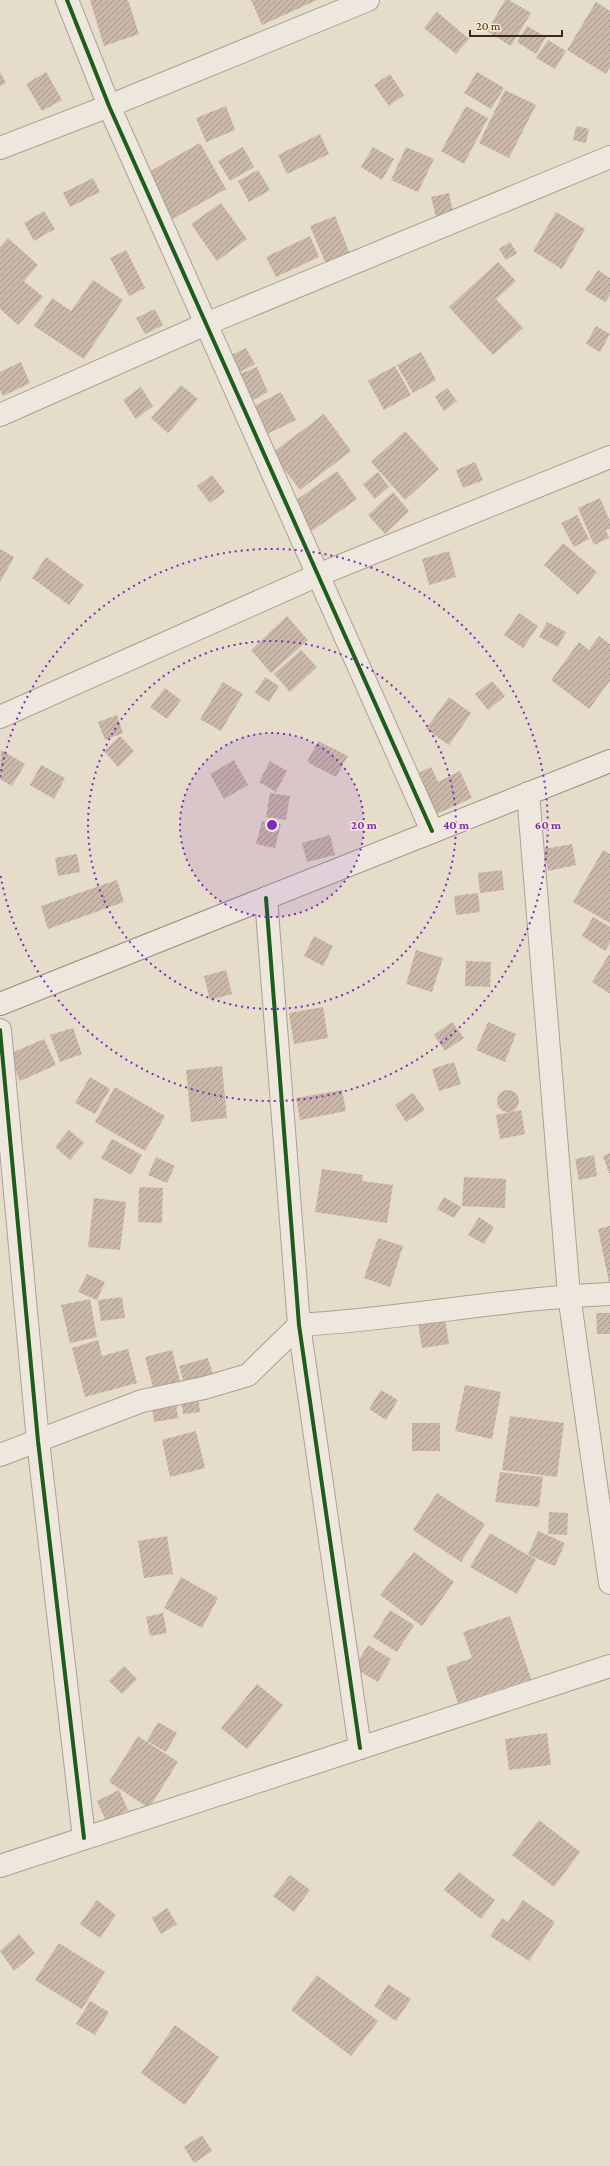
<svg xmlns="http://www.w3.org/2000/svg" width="610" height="2166" viewBox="0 0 610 2166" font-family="'Crimson Pro',serif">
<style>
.building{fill:url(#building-hatch)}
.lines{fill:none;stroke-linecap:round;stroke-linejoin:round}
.street-casing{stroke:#aba194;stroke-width:24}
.secondary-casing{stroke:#9a9084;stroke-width:24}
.street{stroke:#ede7dd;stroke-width:22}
.secondary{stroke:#ede7dd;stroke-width:22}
.cycleway-casing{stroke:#f9eacf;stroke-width:6}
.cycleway{stroke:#1b5e20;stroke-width:4}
.ring{fill:none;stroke:#7b2cbf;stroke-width:2;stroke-dasharray:2 4}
.centre{fill:#7b2cbf;stroke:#f9eacf;stroke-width:2}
.ring-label{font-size:12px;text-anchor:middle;font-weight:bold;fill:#7b2cbf;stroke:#f9eacf;stroke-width:3;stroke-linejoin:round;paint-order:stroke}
</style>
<defs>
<pattern id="building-hatch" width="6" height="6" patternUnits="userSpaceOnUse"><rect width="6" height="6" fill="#cab9aa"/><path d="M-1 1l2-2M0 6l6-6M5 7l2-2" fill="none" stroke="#a5968a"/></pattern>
</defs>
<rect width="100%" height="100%" fill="#e6dcca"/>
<g class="building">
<polygon points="90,0 128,0 139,34 104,46"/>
<polygon points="251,0 317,0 262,25"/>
<polygon points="505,0 509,0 531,13 511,46 487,31"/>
<polygon points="596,2 610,11 610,67 606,74 567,50"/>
<polygon points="437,12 469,39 456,54 424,28"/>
<polygon points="527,26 546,37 536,54 517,42"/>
<polygon points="548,40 566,51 555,69 536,58"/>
<polygon points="0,72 6,83 0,86"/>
<polygon points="46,72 62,100 42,111 26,84"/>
<polygon points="477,72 504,88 491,109 464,93"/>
<polygon points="390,74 404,95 389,106 374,85"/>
<polygon points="505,90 536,105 509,158 479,143"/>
<polygon points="226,106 235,130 206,142 196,118"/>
<polygon points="466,106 488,118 464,164 441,151"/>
<polygon points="576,126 589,129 586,143 573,140"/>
<polygon points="320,134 329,154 287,174 278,155"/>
<polygon points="200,143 226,189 173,219 147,173"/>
<polygon points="243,147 254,167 230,181 218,161"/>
<polygon points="373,147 394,159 382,180 361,167"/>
<polygon points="406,147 434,159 418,192 391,180"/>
<polygon points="258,170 270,190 249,202 238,181"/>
<polygon points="93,178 100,192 70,207 63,193"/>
<polygon points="449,193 453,212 436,217 431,197"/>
<polygon points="221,203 247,239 217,261 191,224"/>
<polygon points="44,211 55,229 34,241 24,223"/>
<polygon points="556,212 585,229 562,269 533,251"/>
<polygon points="335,216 350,254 326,264 310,226"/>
<polygon points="310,236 319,257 276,277 266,257"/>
<polygon points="8,238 38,265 24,281 43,297 18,325 0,309 0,247"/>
<polygon points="510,242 517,253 506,260 499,249"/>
<polygon points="126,250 145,288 129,296 110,258"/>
<polygon points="498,262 516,281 496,299 523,328 493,355 449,307"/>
<polygon points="598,270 610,278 610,295 605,302 585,290"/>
<polygon points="93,280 123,300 84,359 34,326 52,298 71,311"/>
<polygon points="155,309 163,325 145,334 136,318"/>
<polygon points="596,326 610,334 600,352 586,344"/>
<polygon points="246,348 255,364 238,373 229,356"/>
<polygon points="421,352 436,380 413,393 397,365"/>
<polygon points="21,362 30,383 3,396 0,390 0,372"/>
<polygon points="395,366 411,395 384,410 368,381"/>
<polygon points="257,367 268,392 253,400 240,374"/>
<polygon points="181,385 198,399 168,433 151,418"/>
<polygon points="141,387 153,406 136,419 123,400"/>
<polygon points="447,388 457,401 444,411 435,397"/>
<polygon points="281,392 296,420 265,435 252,407"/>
<polygon points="324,414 351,451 300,490 272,453"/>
<polygon points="405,431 439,469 405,500 371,462"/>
<polygon points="475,462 483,480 463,488 456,470"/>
<polygon points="337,471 357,499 312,531 292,503"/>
<polygon points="378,472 389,487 375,499 363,484"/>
<polygon points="212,475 225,492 210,503 197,486"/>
<polygon points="393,492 409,511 385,534 368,515"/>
<polygon points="600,498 610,521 610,529 606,530 609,538 594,545 578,508"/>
<polygon points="577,515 589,539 574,547 561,523"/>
<polygon points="563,543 597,572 578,595 544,565"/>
<polygon points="0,549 14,557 0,582"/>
<polygon points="449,551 456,577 429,585 422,559"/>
<polygon points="46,557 84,585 69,605 32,578"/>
<polygon points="519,613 538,626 523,648 504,635"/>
<polygon points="287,616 308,640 271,673 251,650"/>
<polygon points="547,622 566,632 558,647 539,637"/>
<polygon points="599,636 610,644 610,681 589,709 551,680 579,642 589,650"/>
<polygon points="301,650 317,667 290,692 274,674"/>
<polygon points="265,677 279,686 269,702 255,693"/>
<polygon points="492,681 505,696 488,710 475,694"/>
<polygon points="223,682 243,694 221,731 200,719"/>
<polygon points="165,688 181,700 167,719 150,707"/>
<polygon points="449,697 471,713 449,745 426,729"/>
<polygon points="117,715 123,733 105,740 98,722"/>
<polygon points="120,736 134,751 118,767 104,751"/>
<polygon points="318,741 348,756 336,777 307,762"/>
<polygon points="1,750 25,764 12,786 0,779"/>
<polygon points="234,760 248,785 224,799 210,774"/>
<polygon points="270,761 287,771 276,792 259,782"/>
<polygon points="41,765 65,778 54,799 30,785"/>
<polygon points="431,767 438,782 460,771 472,798 430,817 412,776"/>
<polygon points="270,793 290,796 286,820 266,817"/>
<polygon points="262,821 281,824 275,848 256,844"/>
<polygon points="330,835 335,855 307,862 302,843"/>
<polygon points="572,844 576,865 548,871 544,849"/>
<polygon points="603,850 610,854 610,923 573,902"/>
<polygon points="77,854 80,872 58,876 55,858"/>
<polygon points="502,870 504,890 480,893 478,873"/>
<polygon points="117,880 124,902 48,929 41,906"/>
<polygon points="478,893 480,912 456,915 454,896"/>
<polygon points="593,917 610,927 610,943 605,951 582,936"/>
<polygon points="314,936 333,946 323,966 304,956"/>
<polygon points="416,950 443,958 432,992 406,984"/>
<polygon points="610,953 610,994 592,982"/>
<polygon points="466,961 491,962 490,987 465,986"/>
<polygon points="226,970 232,994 210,1000 204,976"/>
<polygon points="323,1007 328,1038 294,1044 289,1013"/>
<polygon points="452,1022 464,1038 445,1051 434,1035"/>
<polygon points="488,1022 516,1034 505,1062 476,1050"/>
<polygon points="73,1028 82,1054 60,1062 50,1035"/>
<polygon points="44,1039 56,1065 20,1081 9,1054"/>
<polygon points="454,1062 461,1084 439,1091 432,1069"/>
<polygon points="222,1066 227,1118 191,1122 186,1070"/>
<polygon points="90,1077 110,1089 95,1114 75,1103"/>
<polygon points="115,1087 165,1116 145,1151 95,1122"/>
<circle cx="508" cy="1101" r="11"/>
<polygon points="342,1090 346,1111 300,1120 296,1098"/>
<polygon points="413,1093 425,1110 406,1122 395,1105"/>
<polygon points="521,1110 525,1134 500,1139 496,1115"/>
<polygon points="69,1130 84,1143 70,1160 55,1147"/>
<polygon points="112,1139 142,1155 131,1175 101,1158"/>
<polygon points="610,1153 610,1176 603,1156"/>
<polygon points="594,1155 597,1176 579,1180 575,1159"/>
<polygon points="156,1157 175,1166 167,1183 148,1175"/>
<polygon points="322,1169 363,1175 362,1181 393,1185 387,1223 315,1212"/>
<polygon points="464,1177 506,1179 505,1208 462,1206"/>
<polygon points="139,1187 163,1188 162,1223 138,1222"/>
<polygon points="444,1197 461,1207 454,1218 437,1209"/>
<polygon points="94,1198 126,1202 120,1250 88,1247"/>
<polygon points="479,1217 494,1227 484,1244 468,1235"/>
<polygon points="610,1226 610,1282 609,1282 598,1229"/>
<polygon points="378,1238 403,1246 390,1287 364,1278"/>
<polygon points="87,1274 105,1282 97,1300 78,1292"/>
<polygon points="122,1297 125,1318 101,1321 98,1300"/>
<polygon points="90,1299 97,1337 70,1343 61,1305"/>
<polygon points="596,1313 610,1313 610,1334 597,1334"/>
<polygon points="445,1318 449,1344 422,1348 418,1323"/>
<polygon points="98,1340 102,1356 128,1349 137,1383 85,1397 72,1348"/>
<polygon points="172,1350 182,1389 155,1395 145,1357"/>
<polygon points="208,1358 215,1382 186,1390 179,1366"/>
<polygon points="465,1385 501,1392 492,1439 455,1431"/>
<polygon points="381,1390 398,1400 386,1420 369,1409"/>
<polygon points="198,1395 200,1412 183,1414 181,1397"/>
<polygon points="176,1402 178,1418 154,1422 152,1405"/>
<polygon points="510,1416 564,1423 557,1477 502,1470"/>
<rect x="412" y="1423" width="28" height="28"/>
<polygon points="196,1431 205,1468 170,1477 162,1440"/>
<polygon points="500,1472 543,1477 539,1507 495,1502"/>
<polygon points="437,1493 485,1524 461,1562 413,1530"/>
<polygon points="549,1512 568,1513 567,1535 548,1534"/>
<polygon points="538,1531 565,1543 555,1566 528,1555"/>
<polygon points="490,1533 536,1560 517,1594 470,1567"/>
<polygon points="167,1536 173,1574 144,1578 138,1541"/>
<polygon points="414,1552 454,1582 422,1626 380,1595"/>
<polygon points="181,1577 218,1598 202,1628 164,1608"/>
<polygon points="390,1610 414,1625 397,1652 373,1637"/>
<polygon points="163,1613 167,1633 150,1636 146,1617"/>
<polygon points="510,1616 531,1679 458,1703 446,1667 472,1658 463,1632"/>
<polygon points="368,1645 391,1659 378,1682 354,1668"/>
<polygon points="124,1666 137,1679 122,1694 109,1681"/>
<polygon points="257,1684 283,1705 247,1749 221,1728"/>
<polygon points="158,1722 177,1733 166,1752 147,1741"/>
<polygon points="547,1733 551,1765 509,1770 505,1739"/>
<polygon points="138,1736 178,1762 149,1808 109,1782"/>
<polygon points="119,1790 128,1810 106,1821 97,1801"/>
<polygon points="539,1820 580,1852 554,1887 512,1855"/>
<polygon points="459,1872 495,1900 481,1919 444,1890"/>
<polygon points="290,1875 310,1890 294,1912 273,1896"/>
<polygon points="97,1900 116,1915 100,1938 80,1924"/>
<polygon points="523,1900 555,1922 529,1961 490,1936 502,1918 508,1922"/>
<polygon points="167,1908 177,1924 161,1934 152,1918"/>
<polygon points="19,1934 35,1953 14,1971 0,1951"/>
<polygon points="59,1943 105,1972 82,2009 35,1980"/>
<polygon points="317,1975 378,2021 351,2056 291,2010"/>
<polygon points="388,1984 411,1999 396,2021 374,2006"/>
<polygon points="90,2001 109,2012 95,2035 76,2024"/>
<polygon points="175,2025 219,2057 185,2105 141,2073"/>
<polygon points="202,2135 212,2151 194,2163 184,2147"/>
</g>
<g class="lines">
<defs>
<g id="street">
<polyline points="67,0 109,106 432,831"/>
<polyline points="0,148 109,106 368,0"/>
<polyline points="0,415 206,324 610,157"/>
<polyline points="0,717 318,575 610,457"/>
<polyline points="528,793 569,1295 610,1583"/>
<polyline points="266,898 299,1325 360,1748"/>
<polyline points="0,1030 38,1441 84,1838"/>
<path d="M0,1455l142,-54 62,-13 44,-13 51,-50c104,-6 207,-27 311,-31"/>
<polyline points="0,1866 610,1666"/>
</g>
<polyline id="secondary" points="0,1004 610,761"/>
</defs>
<use href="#street" class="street-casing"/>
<use href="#secondary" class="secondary-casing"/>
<use href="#street" class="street"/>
<use href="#secondary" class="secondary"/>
<defs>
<g id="cycleway">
<polyline points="67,0 109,106 432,831"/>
<polyline points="266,898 299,1325 360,1748"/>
<polyline points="0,1030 38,1441 84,1838"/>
</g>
</defs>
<use href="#cycleway" class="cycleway-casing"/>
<use href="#cycleway" class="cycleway"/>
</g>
<circle cx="272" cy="825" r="92" fill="#7b2cbf" fill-opacity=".12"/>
<g class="ring">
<circle cx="272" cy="825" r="92"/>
<circle cx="272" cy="825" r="184"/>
<path d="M0 777A276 276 0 1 1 0 873"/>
</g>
<circle cx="272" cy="825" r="6" class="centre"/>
<g class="ring-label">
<text x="364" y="829">20 m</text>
<text x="456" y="829">40 m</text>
<text x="548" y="829">60 m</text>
</g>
<path d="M470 30v6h92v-6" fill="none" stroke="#3a281b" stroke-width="2"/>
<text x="476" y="30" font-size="12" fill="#3a281b" stroke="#f9eacf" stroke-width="3" paint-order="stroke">20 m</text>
</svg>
